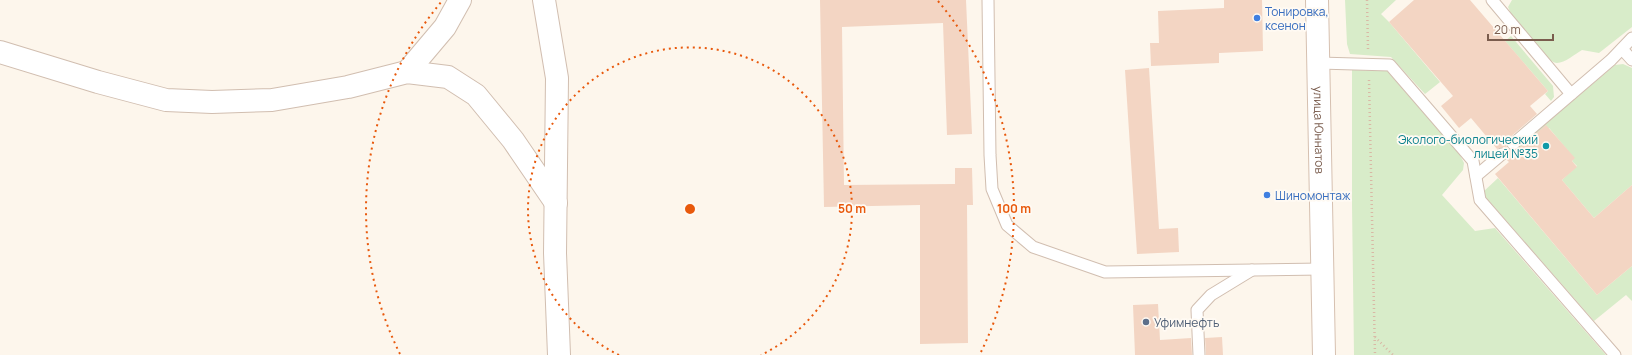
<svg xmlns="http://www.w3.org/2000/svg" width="1632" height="355" viewBox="0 0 1632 355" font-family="Manrope,sans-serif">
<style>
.green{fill:#d8ecc9}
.building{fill:#f3d5c3}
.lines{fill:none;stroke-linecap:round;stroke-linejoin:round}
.lane-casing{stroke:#d1beb0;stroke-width:13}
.street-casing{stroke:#d1beb0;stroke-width:24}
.secondary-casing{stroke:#d6c0b0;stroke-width:24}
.path{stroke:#d9b8a5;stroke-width:2.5;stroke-dasharray:1 3;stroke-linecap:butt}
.lane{stroke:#fff;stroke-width:11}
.street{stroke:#fff;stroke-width:22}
.secondary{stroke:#fff;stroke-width:22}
.ring{fill:none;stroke:#e8590c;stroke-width:2;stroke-dasharray:2 4}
.shop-dot{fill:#3f7fe0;stroke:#fffaf3;stroke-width:1.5}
.culture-dot{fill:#0f9aa8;stroke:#fffaf3;stroke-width:1.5}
.service-dot{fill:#5c6f8a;stroke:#fffaf3;stroke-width:1.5}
.labels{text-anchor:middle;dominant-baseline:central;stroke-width:3.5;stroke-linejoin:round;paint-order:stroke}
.shop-label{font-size:12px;fill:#366cbe;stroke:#fffaf3;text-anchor:start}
.street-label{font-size:12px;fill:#7a5c4d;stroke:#fffaf3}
.culture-label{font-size:12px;fill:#0d838f;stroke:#fffaf3;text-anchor:end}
.service-label{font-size:12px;fill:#4e5e75;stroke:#fffaf3;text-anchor:start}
.centre{fill:#e8590c;stroke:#fffaf3;stroke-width:2}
.ring-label{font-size:12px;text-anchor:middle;font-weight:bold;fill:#e8590c;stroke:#fffaf3;stroke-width:3.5;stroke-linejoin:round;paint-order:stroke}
</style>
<rect width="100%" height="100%" fill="#fdf6ec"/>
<g class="green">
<polygon points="1345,0 1396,0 1381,14 1389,22 1440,82 1425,94 1391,57 1350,54 1347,44"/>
<path d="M1512,0h120v27l-33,26 -17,-3c-7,4 -17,13 -25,13 -11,0 -38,-39 -46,-49l-3,-7z"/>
<polygon points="1511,36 1553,86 1554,97 1551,101 1545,94 1548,91 1505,41"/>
<polygon points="1623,64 1632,68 1632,185 1594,218 1562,180 1577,166 1572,161 1574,158 1549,128 1521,152 1517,148 1615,65"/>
<polygon points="1352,70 1387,71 1460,155 1464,163 1463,170 1442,195 1475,231 1495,228 1606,355 1354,355 1352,205"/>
<polygon points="1498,178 1597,295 1632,266 1632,301 1626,295 1594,321 1482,193"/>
</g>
<g class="building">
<polygon points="820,0 966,0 972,134 947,135 943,23 842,27 844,185 955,184 955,168 972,168 973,205 967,205 968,343 920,344 920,205 824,207"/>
<polygon points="1224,0 1262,0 1263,51 1219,53 1219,63 1151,66 1150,43 1159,43 1158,11 1224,8"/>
<polygon points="1414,0 1470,0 1548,91 1530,106 1537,114 1508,139 1506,145 1508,149 1514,151 1517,150 1546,125 1575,158 1572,161 1577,167 1562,180 1594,218 1632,185 1632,266 1597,295 1495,174 1509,162 1506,159 1509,156 1508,150 1504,147 1497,149 1471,118 1459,128 1441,106 1453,96 1389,22"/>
<polygon points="1149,68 1159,229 1178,228 1179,252 1137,254 1125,70"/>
<polygon points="1158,304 1160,340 1191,338 1192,355 1135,355 1133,305"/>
<polygon points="1222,337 1223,355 1206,355 1205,338"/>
</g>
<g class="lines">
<defs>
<g id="lane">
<polyline points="988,0 990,155 992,189 1007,225 1033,247 1105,272 1322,269"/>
<polyline points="1492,0 1571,94"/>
<polyline points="1622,49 1632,60"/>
<polyline points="1319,63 1390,65 1473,161 1480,200 1615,355"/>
<polyline points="1513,144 1611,60 1632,38"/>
<polyline points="1476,176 1502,154"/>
<polyline points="1199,355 1197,310 1211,295 1252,270"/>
</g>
<g id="street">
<polyline points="544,0 557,78 555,253 559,355"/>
<polyline points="0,52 98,82 166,100 212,102 272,100 348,87 407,72 448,77 476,95 513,140 556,203"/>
<polyline points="407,72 445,27 460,0"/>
</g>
<g id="secondary">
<path id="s1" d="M1317,0l7,355"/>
</g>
</defs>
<use href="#lane" class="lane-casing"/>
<use href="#street" class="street-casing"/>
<use href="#secondary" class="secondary-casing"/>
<g class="path">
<polyline points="1367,0 1368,49"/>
<polyline points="1369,80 1375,355"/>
<polyline points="1375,337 1393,355"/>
</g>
<use href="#lane" class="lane"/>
<use href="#street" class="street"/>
<use href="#secondary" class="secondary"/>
</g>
<g class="ring">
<path d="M619 355A162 162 0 1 1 761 355"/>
<path d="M400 354A324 324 0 0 1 442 1M938 1A324 324 0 0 1 980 354"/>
</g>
<g class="shop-dot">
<circle cx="1257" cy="18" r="4"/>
<circle cx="1267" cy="195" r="4"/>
</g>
<circle class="culture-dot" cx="1546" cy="146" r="4"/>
<circle class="service-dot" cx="1146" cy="322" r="4"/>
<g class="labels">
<g class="shop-label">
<text x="1265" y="11">Тонировка,<tspan x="1265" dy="14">ксенон</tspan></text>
<text x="1275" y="195">Шиномонтаж</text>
</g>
<g class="street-label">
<text stroke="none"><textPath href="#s1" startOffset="130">улица Юннатов</textPath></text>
</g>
<g class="culture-label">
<text x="1538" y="139">Эколого-биологический<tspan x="1538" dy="14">лицей №35</tspan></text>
</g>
<g class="service-label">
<text x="1154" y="322">Уфимнефть</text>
</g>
</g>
<circle cx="690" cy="209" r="6" class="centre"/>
<g class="ring-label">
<text x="852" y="213">50 m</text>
<text x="1014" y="213">100 m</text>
</g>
<path d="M1488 34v6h65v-6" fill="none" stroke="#7a5c4d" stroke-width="2"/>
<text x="1494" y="34" font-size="12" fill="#7a5c4d" stroke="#fffaf3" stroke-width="3" paint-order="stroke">20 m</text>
</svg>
